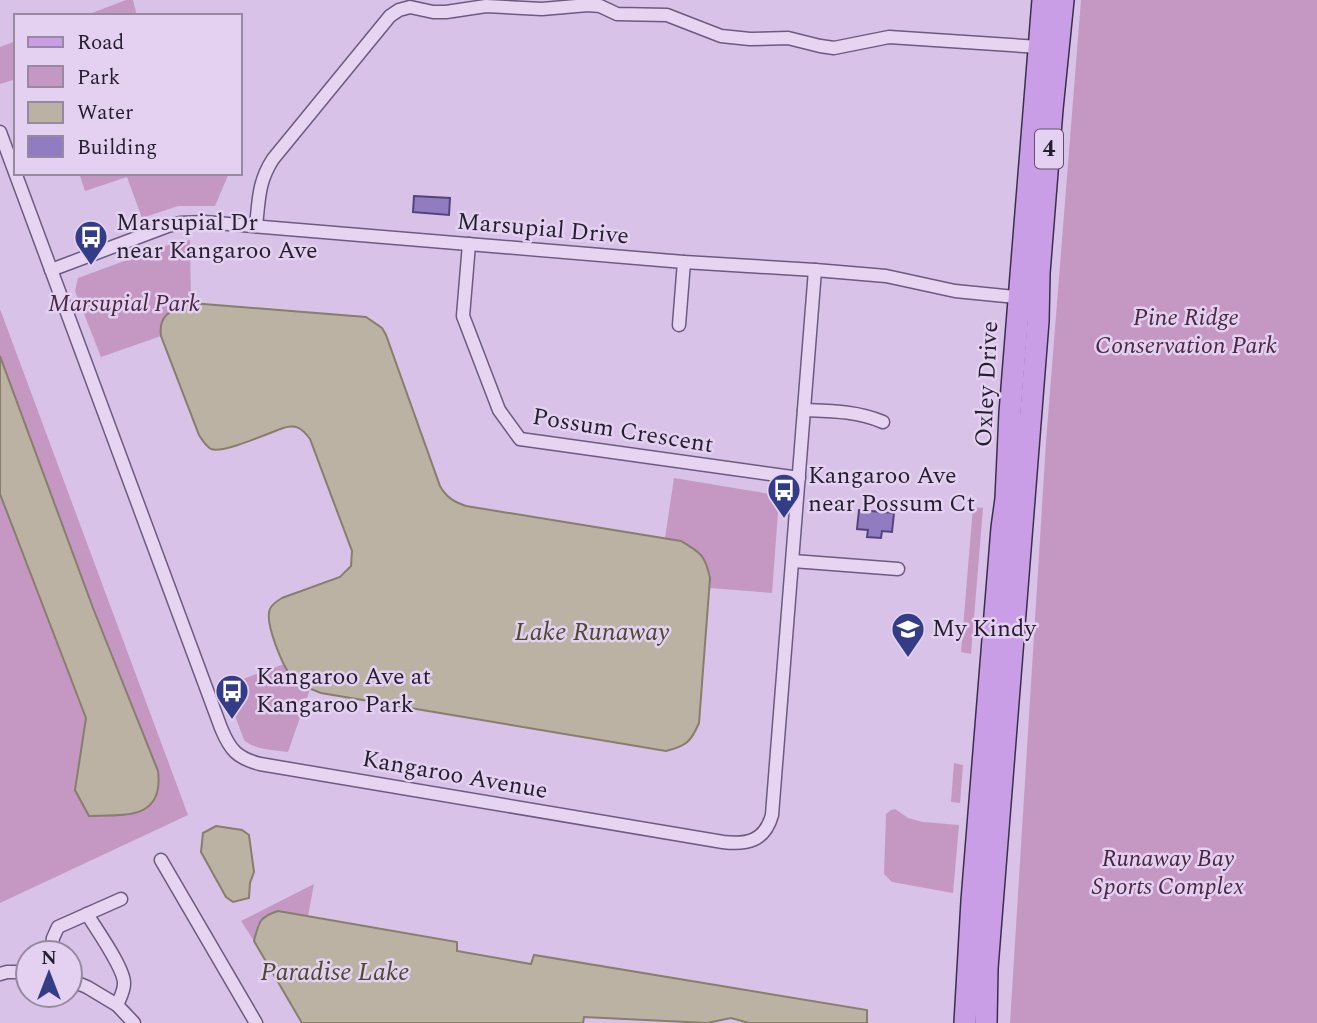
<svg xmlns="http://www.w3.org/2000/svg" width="1317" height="1023" viewBox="0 0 1317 1023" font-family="Spectral,serif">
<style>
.green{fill:#c498c3}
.water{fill:#bbb2a4;stroke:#877e6c;stroke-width:2}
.building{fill:#927cc1;stroke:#55447b;stroke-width:2}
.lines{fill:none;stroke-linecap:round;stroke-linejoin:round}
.street-casing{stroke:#6b5b7f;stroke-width:15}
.primary-casing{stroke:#3a2f4d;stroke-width:24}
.street{stroke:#e7d4f3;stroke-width:12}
.primary{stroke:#c99ee6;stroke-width:21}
.labels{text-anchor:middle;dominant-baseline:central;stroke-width:5;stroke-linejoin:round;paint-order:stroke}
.shield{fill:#e4d0f0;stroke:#5e536a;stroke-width:2}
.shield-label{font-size:23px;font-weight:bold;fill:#251e30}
.poi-label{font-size:24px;fill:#251e30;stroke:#e4d0f0;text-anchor:start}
.street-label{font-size:24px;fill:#251e30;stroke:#e4d0f0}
.park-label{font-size:24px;font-style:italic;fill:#4a2745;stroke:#e4d0f0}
.water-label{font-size:26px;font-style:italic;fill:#4e492f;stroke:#e4d0f0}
</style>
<rect width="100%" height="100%" fill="#d9c2e7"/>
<g class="green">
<polygon points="126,0 133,0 137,16 84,16"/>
<polygon points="1081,0 1317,0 1317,1023 1010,1023 1046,442"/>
<polygon points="16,41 16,79 0,84 0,47"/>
<polygon points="79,173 229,173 215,206 178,206 142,218 127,177 85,191"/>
<polygon points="190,240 191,303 174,310 160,328 161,336 101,357 75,291 78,278 165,246"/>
<polygon points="0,309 188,815 0,903"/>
<polygon points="674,478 770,494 779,499 772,593 710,588 710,577 665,538"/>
<polygon points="973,507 983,508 971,654 961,652"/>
<path d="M284,664c7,11 14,20 26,25l-22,63c-14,-2 -33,-2 -44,-12l-20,-54z"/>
<polygon points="954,763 963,765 960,803 951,802"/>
<polygon points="895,809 908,818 923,822 959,825 953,893 892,882 884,874 886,814 891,810"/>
<polygon points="314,884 308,916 278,911 258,924 254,941 241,921"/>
</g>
<g class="water">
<path d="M191,303l175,14 16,11 4,7 54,151c6,11 14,16 26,20l215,35c20,12 24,14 29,37l-11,145c-8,19 -13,23 -33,28l-345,-58c-11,-4 -21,-8 -29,-16 -9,-10 -28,-55 -22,-68 2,-5 7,-8 12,-11l58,-21 11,-11 1,-15 -42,-112c-8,-11 -14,-15 -27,-11 -14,5 -61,26 -72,21 -5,-3 -9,-9 -12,-14l-38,-99c-3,-23 12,-26 30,-33z"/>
<path d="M0,356l93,252 65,163c6,49 -33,44 -69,45l-14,-26 11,-72 -86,-224z"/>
<polygon points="216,826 242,830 249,835 254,872 250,883 249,898 233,902 226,897 201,852 203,833"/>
<path d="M278,911l179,31v9l74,13 3,-9 333,55v13h-118l-18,-5 -24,5 -123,-6 -1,6h-281l-48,-82c5,-19 5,-24 24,-30z"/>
</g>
<g class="building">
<polygon points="414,196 450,198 449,215 413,212"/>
<polygon points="859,510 894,513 892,532 882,531 881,538 867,537 868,530 857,529"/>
</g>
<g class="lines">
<defs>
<g id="street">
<path d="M0,132l221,596c9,22 16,30 39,36l463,78c24,3 42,-1 49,-27l43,-545"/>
<path d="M256,226c3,-26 2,-44 17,-67l117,-143 9,-6 11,-3 23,5h13l40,-6 56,3 46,-4 12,1 17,8 50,1 54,21 29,3 38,-1 32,8 14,2 55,-11 150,10"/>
<polyline points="469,244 463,316 499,410 520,439 799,478"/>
<polyline points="51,270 168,226 180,223 204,222 684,262 815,270 886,276 955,291 1025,298"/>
<polyline points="679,325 684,262"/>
<path d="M804,410c28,1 53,1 79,12"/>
<polyline points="793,561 898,569"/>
<polyline points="161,860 256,1023"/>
<path d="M87,914c9,15 38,55 37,70 0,7 -4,14 -7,21"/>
<polyline points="51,953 53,938 58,927 121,899"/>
<polyline points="0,974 7,972 28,972"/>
<polyline points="70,980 87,987 117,1005 134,1023"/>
</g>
<g id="primary">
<polyline points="965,1023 972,901 1002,528 1006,499 1010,413 1043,0"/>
<polyline points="986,1023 987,968 1038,321 1039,273 1052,109 1063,0"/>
</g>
</defs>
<use href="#street" class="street-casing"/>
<use href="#primary" class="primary-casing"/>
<use href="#street" class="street"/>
<use href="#primary" class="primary"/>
</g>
<defs>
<symbol id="bus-pin" viewBox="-11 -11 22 30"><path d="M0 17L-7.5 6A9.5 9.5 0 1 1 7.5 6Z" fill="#333c86" stroke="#e4d0f0"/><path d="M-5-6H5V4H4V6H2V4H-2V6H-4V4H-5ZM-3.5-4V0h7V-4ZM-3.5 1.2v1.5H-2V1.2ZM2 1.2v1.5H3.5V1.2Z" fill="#fff"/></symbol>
<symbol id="school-pin" viewBox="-11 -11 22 30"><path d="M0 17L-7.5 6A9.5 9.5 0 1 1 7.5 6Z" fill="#333c86" stroke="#e4d0f0"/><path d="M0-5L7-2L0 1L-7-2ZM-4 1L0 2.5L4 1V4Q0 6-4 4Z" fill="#fff"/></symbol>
</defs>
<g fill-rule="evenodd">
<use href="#bus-pin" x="72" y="218" width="38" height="52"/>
<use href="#bus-pin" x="765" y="471" width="38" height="52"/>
<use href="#school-pin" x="889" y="610" width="38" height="52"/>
<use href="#bus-pin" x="213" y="672" width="38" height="52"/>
</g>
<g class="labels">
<rect class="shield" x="1035" y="129.5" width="28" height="39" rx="5"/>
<g class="shield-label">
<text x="1049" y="149">4</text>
</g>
<g class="poi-label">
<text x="116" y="223">Marsupial Dr<tspan x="116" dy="28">near Kangaroo Ave</tspan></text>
<text x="808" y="476">Kangaroo Ave<tspan x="808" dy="28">near Possum Ct</tspan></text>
<text x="932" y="629">My Kindy</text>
<text x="256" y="677">Kangaroo Ave at<tspan x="256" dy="28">Kangaroo Park</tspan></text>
</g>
<g class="street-label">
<text transform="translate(543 229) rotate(5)">Marsupial Drive</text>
<text transform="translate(987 384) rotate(-87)">Oxley Drive</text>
<text transform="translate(623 431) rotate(9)">Possum Crescent</text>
<text transform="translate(455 775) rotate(10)">Kangaroo Avenue</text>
</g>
<g class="park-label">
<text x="124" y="304">Marsupial Park</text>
<text x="1186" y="318">Pine Ridge<tspan x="1186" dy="28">Conservation Park</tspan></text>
<text x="1168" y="859">Runaway Bay<tspan x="1168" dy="28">Sports Complex</tspan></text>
</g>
<g class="water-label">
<text x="592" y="632">Lake Runaway</text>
<text x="335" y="972">Paradise Lake</text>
</g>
</g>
<rect x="14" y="14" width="228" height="161" fill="#e4d0f0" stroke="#9889a3" stroke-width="2"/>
<rect x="28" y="37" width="35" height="10" fill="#c99ee6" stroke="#9889a3" stroke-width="2"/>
<text x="77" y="49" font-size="21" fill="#251e30">Road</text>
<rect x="28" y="66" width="35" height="21" fill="#c498c3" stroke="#9889a3" stroke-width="2"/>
<text x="77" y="84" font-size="21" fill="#251e30">Park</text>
<rect x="28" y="102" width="35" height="21" fill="#bbb2a4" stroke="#9889a3" stroke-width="2"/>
<text x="77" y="119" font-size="21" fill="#251e30">Water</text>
<rect x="28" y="136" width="35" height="21" fill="#927cc1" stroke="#9889a3" stroke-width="2"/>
<text x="77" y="154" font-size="21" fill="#251e30">Building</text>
<g transform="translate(49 974)"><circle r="33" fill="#e4d0f0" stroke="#9889a3" stroke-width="2"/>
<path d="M0-5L12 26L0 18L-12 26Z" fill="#333c86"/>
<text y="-10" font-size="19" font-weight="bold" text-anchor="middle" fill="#251e30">N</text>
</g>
</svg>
